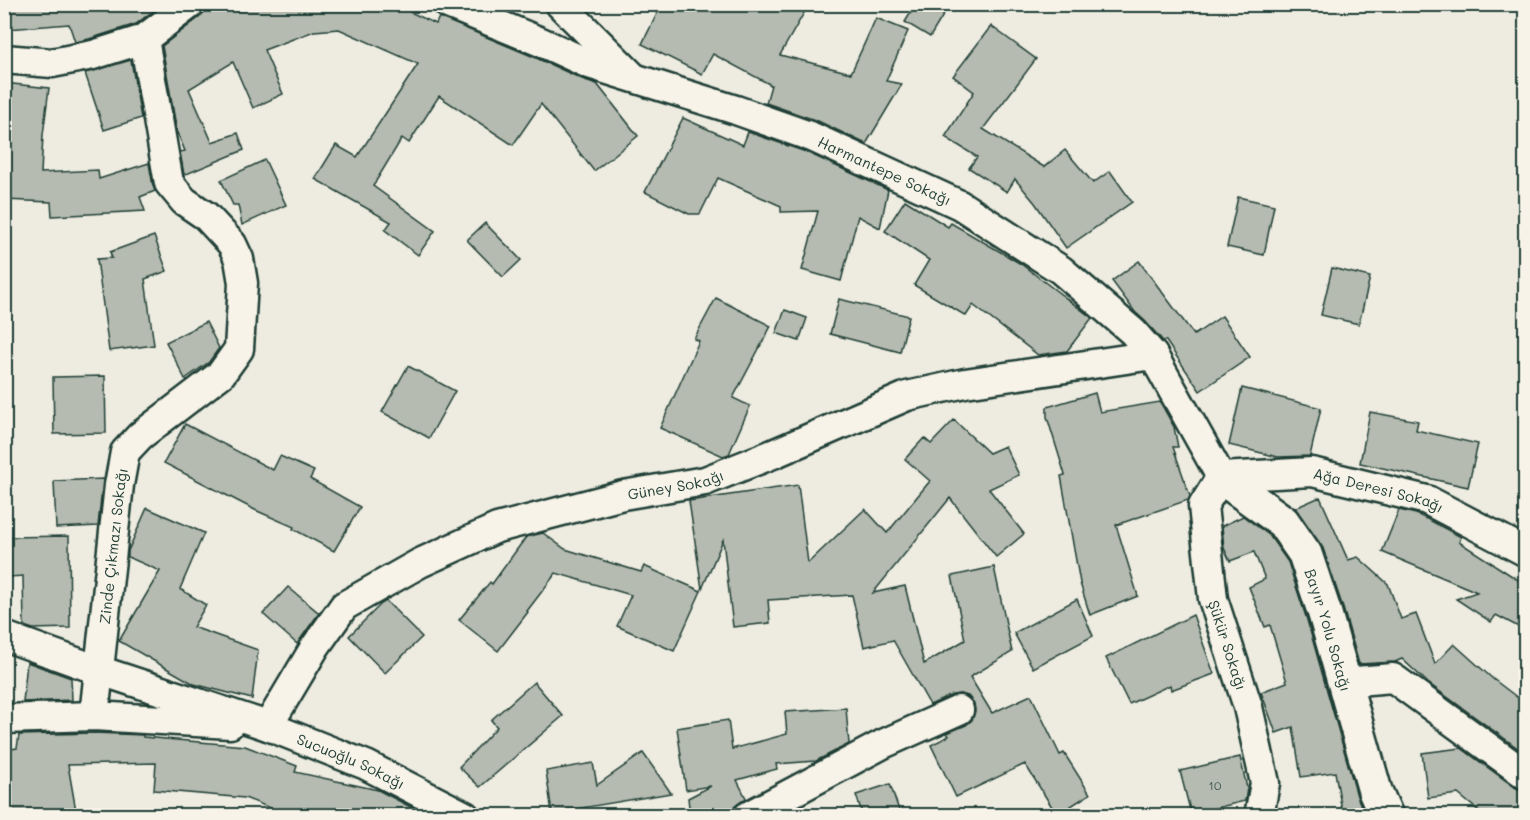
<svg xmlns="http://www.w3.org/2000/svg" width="1530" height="820" viewBox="0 0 1530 820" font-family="Mali,sans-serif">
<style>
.building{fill:#b5bbb0;stroke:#1f3d34;stroke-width:1.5}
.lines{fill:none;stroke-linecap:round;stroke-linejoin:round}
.street-casing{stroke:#1f3d34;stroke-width:33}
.secondary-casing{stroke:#1f3d34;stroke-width:38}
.street{stroke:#f7f3e8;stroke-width:28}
.secondary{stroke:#f7f3e8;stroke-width:33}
.labels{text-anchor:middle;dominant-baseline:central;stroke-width:4.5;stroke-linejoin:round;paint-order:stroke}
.number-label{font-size:12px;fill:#445c53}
.street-label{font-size:15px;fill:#1f3d34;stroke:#f7f3e8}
</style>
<rect width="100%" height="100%" fill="#eeece1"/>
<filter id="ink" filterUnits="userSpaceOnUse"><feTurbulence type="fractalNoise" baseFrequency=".0167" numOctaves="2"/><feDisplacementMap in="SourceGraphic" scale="12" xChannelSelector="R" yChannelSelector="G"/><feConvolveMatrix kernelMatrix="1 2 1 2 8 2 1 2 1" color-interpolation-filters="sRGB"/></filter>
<g filter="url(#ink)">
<g class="building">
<polygon points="6,4 162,4 136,24 89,39 75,42 69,24 8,29"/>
<polygon points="206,4 393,4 436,24 439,17 534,57 582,79 597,84 638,136 594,171 541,104 513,145 439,96 409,143 402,138 373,186 435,231 418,255 385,230 391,222 315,179 336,145 357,157 418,64 339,29 314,31 264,50 283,94 253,108 233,62 189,89 212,142 238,133 244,150 184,175 180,152 185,151 177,132 162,46 200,17 205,11"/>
<polygon points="662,4 809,4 780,55 851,73 876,18 908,31 886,81 902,84 866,144 818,121 766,103 771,85 713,54 702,74 642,44"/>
<polygon points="916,4 950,4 930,37 905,22"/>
<polygon points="991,26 1036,59 983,129 1044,167 1065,150 1093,183 1110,171 1132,202 1066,248 1035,203 1015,179 1007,192 969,168 977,157 945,137 974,92 953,76"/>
<polygon points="131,60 141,118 104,130 85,73"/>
<polygon points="4,83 49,88 43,135 41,173 98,170 99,179 149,163 153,186 155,191 140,197 145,211 52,216 51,202 4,200"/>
<polygon points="683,118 743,145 748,132 806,152 888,190 880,228 858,216 841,281 802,270 818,211 781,212 781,206 718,178 700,214 689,214 645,192"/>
<polygon points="265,160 286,205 242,225 238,205 233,205 221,180"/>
<polygon points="1238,197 1274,205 1264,255 1227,247"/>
<polygon points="905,200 948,227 951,223 1021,264 1092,318 1067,351 1038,355 973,305 966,316 914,285 929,260 885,231"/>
<polygon points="485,223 521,260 503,277 467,240"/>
<polygon points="154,236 167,271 145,279 154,345 109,351 97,259 112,258 110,252"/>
<polygon points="1139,261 1194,335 1222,316 1250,357 1200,391 1166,341 1163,341 1145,321 1135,312 1112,281"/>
<polygon points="1332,268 1370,277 1359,324 1321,315"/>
<polygon points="716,298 771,326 733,398 750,406 729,454 723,456 660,428 699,341 694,339"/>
<polygon points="839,299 909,316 900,352 830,334"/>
<polygon points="785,310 807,318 799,341 776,333"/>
<polygon points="206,322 219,348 209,362 185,379 166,342"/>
<polygon points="408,366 455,391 429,438 382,412"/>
<polygon points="105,376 106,433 54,434 53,377"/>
<polygon points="1242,388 1321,408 1310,456 1278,457 1229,445"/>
<polygon points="1095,393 1100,412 1160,402 1174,427 1178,447 1173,447 1190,496 1188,500 1116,525 1138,596 1090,615 1080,583 1061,476 1065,475 1047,417 1047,407"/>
<polygon points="1370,412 1418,421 1416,430 1478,444 1468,487 1360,463"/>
<polygon points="954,420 989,453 1005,446 1019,475 989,489 1024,534 996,557 950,498 873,593 905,586 924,664 965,640 952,576 994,567 1012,652 970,677 992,713 1031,695 1060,755 1064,753 1090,794 1057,815 1025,764 956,797 931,745 949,736 947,733 966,725 972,720 975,711 974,703 968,696 960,694 952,695 930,705 893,640 864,647 852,595 768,600 770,623 733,627 723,540 702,589 689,501 798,485 808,563 865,509 887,533 930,481 905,459 924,438 931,444"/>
<polygon points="185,424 273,470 280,456 314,471 310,479 360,507 334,551 293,529 294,527 255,510 164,463"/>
<polygon points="103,479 98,526 56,528 54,481"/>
<polygon points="1320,497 1348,560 1358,557 1388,584 1401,619 1416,614 1435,664 1454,644 1493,679 1526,704 1526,754 1428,683 1402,659 1395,662 1359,664 1343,608 1323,548 1295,508"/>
<polygon points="147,508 204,533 180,589 206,605 193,627 258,650 252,699 194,684 119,641 160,571 128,557 128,551"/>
<polygon points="1399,510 1416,514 1429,520 1461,537 1459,542 1526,585 1526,631 1496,615 1491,622 1456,599 1477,592 1382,552"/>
<polygon points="1243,516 1269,535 1288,562 1307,620 1357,796 1365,816 1343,816 1335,772 1301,777 1293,727 1276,733 1261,692 1287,682 1270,625 1265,627 1249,587 1265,579 1254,552 1230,561 1224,548 1222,526"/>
<polygon points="543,533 565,549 641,572 644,566 701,591 674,651 617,626 631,595 556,573 527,611 528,612 498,651 459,620 490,582 492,584 526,537"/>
<polygon points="69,536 70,628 33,629 24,626 23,576 9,577 8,537"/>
<polygon points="288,587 319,613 297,644 263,614"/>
<polygon points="1077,599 1093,636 1033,668 1014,633"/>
<polygon points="386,601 422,637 385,673 349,636 381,604"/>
<polygon points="1193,615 1214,674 1171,690 1170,685 1129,704 1106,658"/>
<polygon points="27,662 71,678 72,700 23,702"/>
<polygon points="534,682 563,716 480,787 459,767 497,727 491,720"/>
<polygon points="846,708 849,744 816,761 776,764 777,769 737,780 746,798 734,807 732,816 690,816 688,798 711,786 686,790 677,728 728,720 732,749 787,734 785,712"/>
<polygon points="94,733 143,735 143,737 245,746 297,766 295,772 378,790 428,816 290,816 245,798 154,790 156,763 68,765 76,811 50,816 11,816 4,779 4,750 17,748 19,735"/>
<polygon points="1461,748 1516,788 1526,791 1526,816 1485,816 1458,794 1428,798 1422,753"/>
<polygon points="643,753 671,793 552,813 546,771 593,763 597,785"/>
<polygon points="1240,757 1247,788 1245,801 1191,814 1180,771"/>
<polygon points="890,784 901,816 863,816 856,795"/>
</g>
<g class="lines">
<defs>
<g id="street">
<path id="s1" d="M448,4l93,38 48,22 147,46 76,27 148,68 101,65 72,62 20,23 68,122"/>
<polyline points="560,4 631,75"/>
<polyline points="4,59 52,63 93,55 144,39 190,4"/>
<path id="s2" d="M1221,477l-18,29 10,93 35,108 17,76 -6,33"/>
<path id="s3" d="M1221,477l91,-5 115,28 99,52"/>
<path id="s4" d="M4,636l94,34 170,56 98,39 99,51"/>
<polyline points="1344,682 1393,678 1526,775"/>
<path id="s5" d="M94,716l25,-231 6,-33 15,-16 81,-62 18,-25 4,-66 -4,-24 -7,-15 -26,-28 -22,-15 -15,-18 -25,-144"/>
<polyline points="4,719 94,716 230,724"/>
<path id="s6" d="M268,726l47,-79 29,-41 76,-43 77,-35 126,-33 82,-14 68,-27 134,-58 58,-13 188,-28"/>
<polyline points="748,816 883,744 959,710"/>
</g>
<g id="secondary">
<path id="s7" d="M1221,477l62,45 22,32 20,60 50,177 11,25"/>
</g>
</defs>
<use href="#street" class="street-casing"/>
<use href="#secondary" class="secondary-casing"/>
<use href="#street" class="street"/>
<use href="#secondary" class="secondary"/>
</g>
</g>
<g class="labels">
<g class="number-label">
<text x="1215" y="785">10</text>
</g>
<g class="street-label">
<text stroke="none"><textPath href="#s1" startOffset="468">Harmantepe Sokağı</textPath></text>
<text stroke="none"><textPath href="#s6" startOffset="498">Güney Sokağı</textPath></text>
<text stroke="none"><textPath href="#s3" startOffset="160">Ağa Deresi Sokağı</textPath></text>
<text stroke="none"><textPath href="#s5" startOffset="171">Zinde Çıkmazı Sokağı</textPath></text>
<text stroke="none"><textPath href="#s7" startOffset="195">Bayır Yolu Sokağı</textPath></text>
<text stroke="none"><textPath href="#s2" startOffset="176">Şükür Sokağı</textPath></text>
<text stroke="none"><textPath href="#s4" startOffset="369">Sucuoğlu Sokağı</textPath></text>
</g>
</g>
<rect width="1530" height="820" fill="none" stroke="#f7f3e8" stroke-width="24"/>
<rect x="12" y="12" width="1506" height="796" fill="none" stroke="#1f3d34" stroke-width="2" filter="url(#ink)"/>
</svg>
